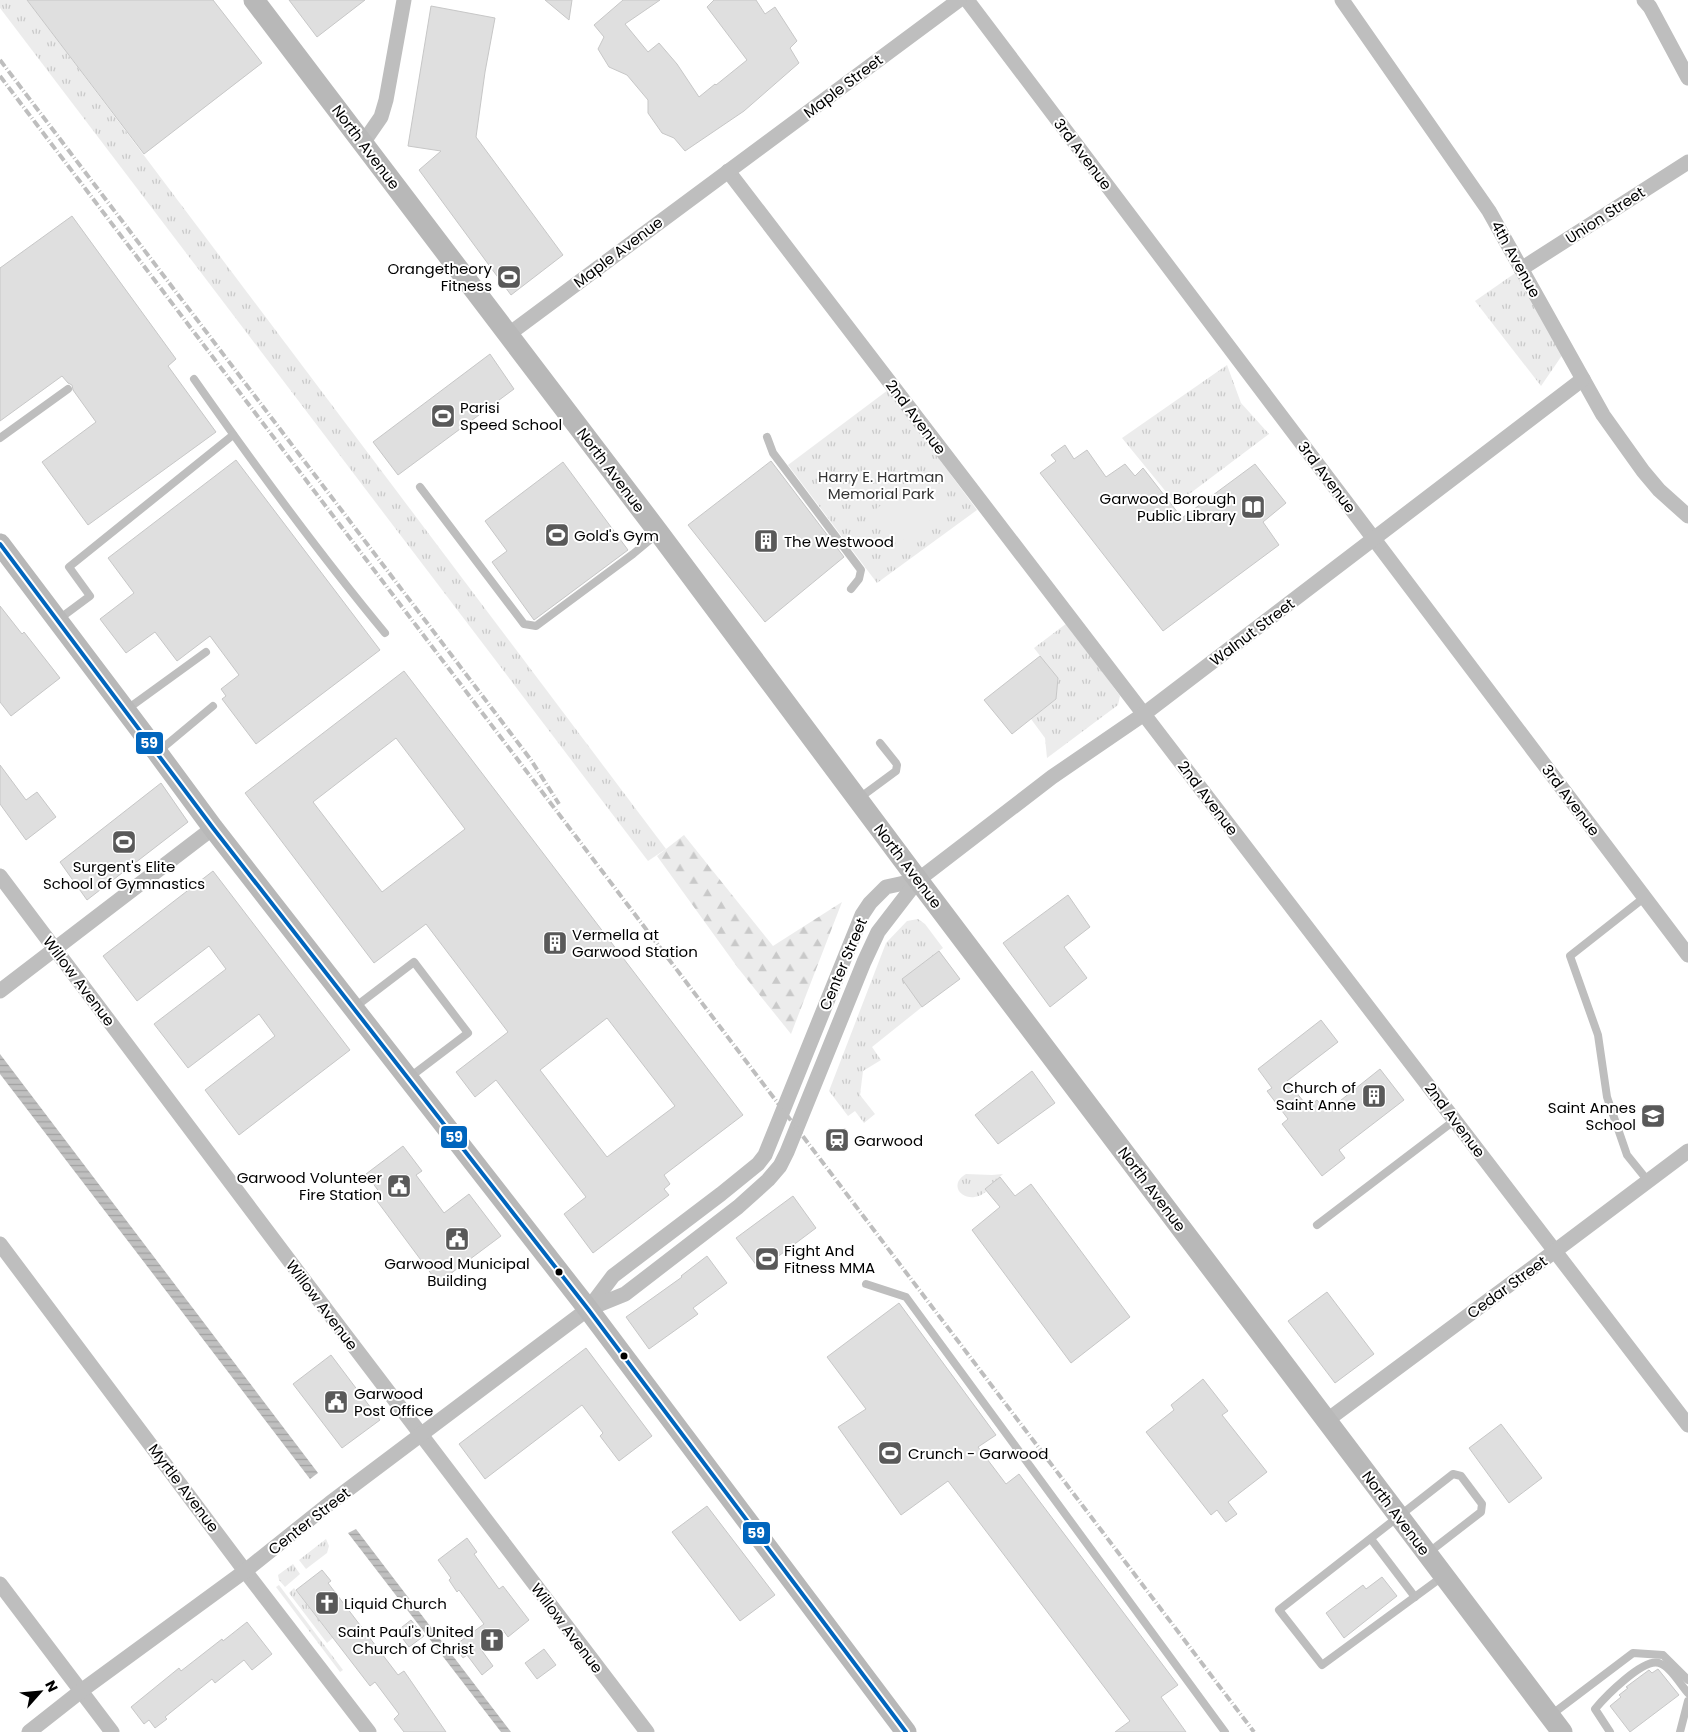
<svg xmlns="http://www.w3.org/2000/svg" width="1688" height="1732" viewBox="0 0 1688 1732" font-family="Poppins,sans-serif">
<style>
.grass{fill:url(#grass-tufts)}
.forest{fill:url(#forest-firs)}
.pitch{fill:#ececec}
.water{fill:url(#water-rules)}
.building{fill:#dfdfdf;stroke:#c7c7c7;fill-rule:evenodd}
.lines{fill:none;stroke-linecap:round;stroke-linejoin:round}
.lane{stroke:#bebebe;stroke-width:8}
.street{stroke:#bebebe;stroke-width:15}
.secondary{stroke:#b8b8b8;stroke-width:21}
.rail{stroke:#bebebe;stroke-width:4;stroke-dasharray:8 2.5 1 2.5;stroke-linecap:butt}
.bus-1-casing{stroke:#fff;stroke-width:8}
.bus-1{stroke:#0065bd;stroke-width:4}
.bus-dot{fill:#000;stroke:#fff;stroke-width:2}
.labels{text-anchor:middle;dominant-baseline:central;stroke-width:4;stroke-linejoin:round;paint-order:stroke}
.street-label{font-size:15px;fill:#000;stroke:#fff}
.poi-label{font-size:15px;fill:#000;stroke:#fff;text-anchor:start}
.park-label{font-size:15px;fill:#333;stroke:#fff}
.line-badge{stroke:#fff;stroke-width:2}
.badge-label{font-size:14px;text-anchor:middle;font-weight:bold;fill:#fff}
</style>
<defs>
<pattern id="grass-tufts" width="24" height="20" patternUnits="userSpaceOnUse" patternTransform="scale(1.25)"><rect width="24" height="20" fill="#ececec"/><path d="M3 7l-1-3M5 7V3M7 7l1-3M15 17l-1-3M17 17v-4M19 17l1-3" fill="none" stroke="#c9c9c9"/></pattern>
<pattern id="forest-firs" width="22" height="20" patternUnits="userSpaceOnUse" patternTransform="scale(1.25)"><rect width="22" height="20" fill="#ececec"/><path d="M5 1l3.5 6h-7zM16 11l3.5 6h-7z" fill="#c9c9c9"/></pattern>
<pattern id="water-rules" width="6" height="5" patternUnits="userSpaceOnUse" patternTransform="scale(1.25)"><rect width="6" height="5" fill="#bfbfbf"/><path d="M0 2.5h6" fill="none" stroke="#a2a2a2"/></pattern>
</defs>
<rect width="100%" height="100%" fill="#fff"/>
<g class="grass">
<polygon points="0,0 27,0 666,849 648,861 0,8"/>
<polygon points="1521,269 1563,354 1541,386 1475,301"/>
<polygon points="1227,365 1241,403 1269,434 1176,504 1122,438"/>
<polygon points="888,390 977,510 877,583 788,465"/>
<polygon points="1067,623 1120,696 1118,705 1047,758 1045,738 1031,719 1056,699 1058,679 1034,648"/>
<polygon points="918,919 925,924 943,948 903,979 922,1007 872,1047 881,1060 863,1071 860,1095 875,1114 864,1123 855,1111 848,1116 829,1091 886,943 907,921"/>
<path d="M966,1174l26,1 11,-1 -17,15 1,2c-20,17 -42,-5 -21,-17z"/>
<polygon points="326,1539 329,1546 327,1553 306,1569 299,1560"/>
<polygon points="293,1564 300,1574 285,1587 279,1580 278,1575"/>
<polygon points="279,1585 343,1670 340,1672 276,1587"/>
<polygon points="294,1588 331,1636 335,1636 327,1643 289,1593"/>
</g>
<polygon class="forest" points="684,835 773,946 842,902 791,1034 738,968 657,856"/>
<polygon class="pitch" points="927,471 952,504 900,542 876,509"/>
<g class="water">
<polygon points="0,1054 318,1473 310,1479 0,1074"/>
<polygon points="356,1529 511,1732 501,1732 348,1533"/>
</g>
<g class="building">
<polygon points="27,0 213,0 262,63 144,154"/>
<polygon points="289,0 365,0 317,37"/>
<polygon points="545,0 572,0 569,20"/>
<polygon points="623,0 660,0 625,24 648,52 659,43 677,64 699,97 715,84 716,85 747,60 707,7 714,0 756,0 765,14 775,7 797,41 790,48 799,63 744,111 685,151 674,138 662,133 648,113 648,100 627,75 609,67 598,49 604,37 594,25"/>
<polygon points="431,6 495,18 485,72 476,137 563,255 511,295 419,170 441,151 408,146"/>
<polygon points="72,216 176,359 168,366 216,432 88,525 42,462 96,422 73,390 72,385 68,383 62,376 0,421 0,268"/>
<polygon points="490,354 514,389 398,475 373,442"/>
<polygon points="1065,445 1074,459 1087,450 1106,477 1125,464 1135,476 1143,468 1182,518 1255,464 1286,503 1263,522 1279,545 1163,631 1040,473 1056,461 1051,455"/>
<polygon points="236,460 380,650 256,744 222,699 226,696 221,689 239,675 210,636 177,661 155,632 126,653 100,619 134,593 108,558"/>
<polygon points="771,461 844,557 765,622 688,525"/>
<polygon points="563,462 628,550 534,620 492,562 507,551 485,521"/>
<polygon points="0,606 22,634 24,632 60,678 11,716 0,702"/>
<polygon points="1040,656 1058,678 1056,699 1012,734 984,700"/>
<path d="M404,671l339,444 -79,60 6,9 -6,5 5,6 -76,58 -29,-39 22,-17 -90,-117 -21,17 -19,-25 52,-40 -82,-108 -52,39 -129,-170zM396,738l69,91 -83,63 -69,-90zM607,1018l68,88 -68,51 -67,-87z"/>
<polygon points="0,765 26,800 37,792 56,817 26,840 0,804"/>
<polygon points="161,783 188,822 87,900 60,862"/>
<polygon points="213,871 350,1050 239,1135 205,1090 275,1036 259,1014 188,1068 154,1024 226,969 209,946 137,1001 103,956"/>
<polygon points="1068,895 1090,927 1064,947 1087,978 1050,1007 1003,943"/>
<polygon points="939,951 960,979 922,1007 902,979"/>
<polygon points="1321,1020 1338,1042 1287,1081 1308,1107 1317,1100 1326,1112 1380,1069 1404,1100 1339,1150 1345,1158 1322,1176 1282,1124 1288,1119 1267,1091 1272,1088 1258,1069"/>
<polygon points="1032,1071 1055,1103 998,1144 975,1115"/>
<polygon points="403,1146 422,1171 416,1175 444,1213 469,1194 501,1236 438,1283 377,1201 383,1197 366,1174"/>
<polygon points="1000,1177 1015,1196 1031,1184 1130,1317 1071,1363 972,1230 1000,1207 985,1189"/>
<polygon points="793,1196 816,1228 760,1270 736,1238"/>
<polygon points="707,1256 727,1283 693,1308 698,1314 649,1349 626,1317 682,1277 681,1276"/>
<polygon points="1327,1292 1374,1354 1335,1383 1288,1321"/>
<polygon points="899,1303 996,1435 978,1447 1006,1484 1019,1474 1178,1685 1161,1697 1186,1732 1115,1732 1130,1721 948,1481 901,1515 838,1427 866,1409 827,1357"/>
<polygon points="586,1348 652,1436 619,1461 600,1436 603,1433 582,1405 485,1479 459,1444"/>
<polygon points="331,1355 380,1420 342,1448 293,1384"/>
<polygon points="1203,1379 1228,1411 1222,1415 1267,1472 1228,1502 1237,1514 1226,1522 1217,1510 1211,1515 1146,1432 1174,1410 1171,1405"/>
<polygon points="1501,1424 1542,1478 1509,1503 1469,1448"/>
<polygon points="707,1506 775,1595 740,1621 672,1532"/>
<polygon points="467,1538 477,1552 474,1554 499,1589 503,1586 529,1620 508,1637 503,1630 480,1648 493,1666 482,1675 467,1655 463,1658 454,1646 484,1624 459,1590 457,1592 449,1580 451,1578 438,1560"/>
<polygon points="322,1570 331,1581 328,1583 398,1675 404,1671 446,1732 404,1732 394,1719 399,1714 375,1682 370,1686 296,1590"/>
<polygon points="1382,1577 1397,1596 1344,1638 1326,1613 1363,1585 1366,1589"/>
<polygon points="411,1620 424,1636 409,1647 397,1631"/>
<polygon points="247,1622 272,1654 252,1670 244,1660 215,1683 212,1679 165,1717 167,1719 155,1728 149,1720 144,1724 131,1707 179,1668 181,1671 222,1639 223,1641"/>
<polygon points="544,1649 556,1665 537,1679 525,1663"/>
<polygon points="1658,1669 1679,1695 1630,1732 1610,1706 1621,1697 1619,1695 1628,1688 1626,1687 1649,1670 1652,1673"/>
</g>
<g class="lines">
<g class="lane">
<path d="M194,379c61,87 123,172 191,254"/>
<polyline points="767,437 773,453 861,570 859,579 851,589"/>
<polyline points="0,438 68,389"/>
<polyline points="420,487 524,624 536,626 633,554 657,534"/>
<polyline points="59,619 90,596 69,567 233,435"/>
<polyline points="126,710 206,652"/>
<polyline points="159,751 213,706"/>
<polyline points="858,799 896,771 897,765 896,763 880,743"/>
<polyline points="1645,897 1570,956 1598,1035 1607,1097 1627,1155 1648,1181"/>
<polyline points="355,1007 414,962 468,1033 410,1077"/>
<polyline points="1317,1225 1455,1120"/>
<polyline points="866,1284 906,1297 1225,1732"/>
<polyline points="1371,1539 1415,1597"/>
<polyline points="1428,1553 1481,1512 1482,1504 1461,1476 1453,1474 1279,1610 1322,1665 1442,1577"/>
<polyline points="1551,1715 1633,1653 1663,1655 1688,1680"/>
<path d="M1610,1732l-15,-23c10,-12 48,-51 64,-46 12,4 21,21 29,30"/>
<polyline points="1680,1732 1688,1701"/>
</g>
<g class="street">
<polyline points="967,0 1688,955"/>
<polyline points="1342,0 1489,211 1603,415 1643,471 1659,490 1688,516"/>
<polyline points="1644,0 1650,7 1688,78"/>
<polyline points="363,143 381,117 386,100 404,0"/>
<polyline points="728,171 1688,1425"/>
<polyline points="1521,269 1688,162"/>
<polyline points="509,334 959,0"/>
<polyline points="0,876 340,1328 647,1732"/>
<polyline points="0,991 213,828"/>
<polyline points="0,1244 245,1571 369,1732"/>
<polyline points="589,1308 613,1276 721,1194 758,1164 765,1155 862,915 870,903 886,887 918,880"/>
<polyline points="1326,1421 1555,1251 1688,1151"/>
<polyline points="0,1584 112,1732"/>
<polyline points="29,1732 81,1691 245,1571 330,1503 588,1309 625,1294 738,1207 768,1180 780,1166 787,1152 864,962 878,932 918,880 1052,777 1144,714 1583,379"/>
</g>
<g class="secondary">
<polyline points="254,0 659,533 918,880 1562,1732"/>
<polyline points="0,544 157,752 213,828 588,1309 906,1732"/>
</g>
<g class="rail">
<polyline points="0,60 531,760 559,804"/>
<polyline points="0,76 1254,1732"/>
</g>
<defs>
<polyline id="bus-1" points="0,544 213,828 588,1309 906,1732"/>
</defs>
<use href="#bus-1" class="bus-1-casing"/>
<use href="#bus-1" class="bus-1"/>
</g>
<defs>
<symbol id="stadium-square" viewBox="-11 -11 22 22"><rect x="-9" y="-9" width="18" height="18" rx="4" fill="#595959" stroke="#fff"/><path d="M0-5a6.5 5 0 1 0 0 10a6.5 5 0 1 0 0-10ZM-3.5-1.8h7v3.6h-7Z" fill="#fff"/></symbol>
<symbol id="library-square" viewBox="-11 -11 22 22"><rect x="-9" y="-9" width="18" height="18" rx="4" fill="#595959" stroke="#fff"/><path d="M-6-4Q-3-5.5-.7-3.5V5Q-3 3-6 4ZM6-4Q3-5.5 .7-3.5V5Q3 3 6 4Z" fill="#fff"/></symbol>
<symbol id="building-square" viewBox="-11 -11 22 22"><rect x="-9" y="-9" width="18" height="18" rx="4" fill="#595959" stroke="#fff"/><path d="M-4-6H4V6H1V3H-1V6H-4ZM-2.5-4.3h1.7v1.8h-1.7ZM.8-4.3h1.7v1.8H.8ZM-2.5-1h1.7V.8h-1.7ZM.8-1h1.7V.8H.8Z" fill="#fff"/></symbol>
<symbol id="school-square" viewBox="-11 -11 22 22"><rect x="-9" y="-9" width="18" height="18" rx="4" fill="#595959" stroke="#fff"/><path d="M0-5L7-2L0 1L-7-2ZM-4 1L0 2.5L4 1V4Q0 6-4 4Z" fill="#fff"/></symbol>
<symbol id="station-square" viewBox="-11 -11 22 22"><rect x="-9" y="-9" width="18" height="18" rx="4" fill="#595959" stroke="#fff"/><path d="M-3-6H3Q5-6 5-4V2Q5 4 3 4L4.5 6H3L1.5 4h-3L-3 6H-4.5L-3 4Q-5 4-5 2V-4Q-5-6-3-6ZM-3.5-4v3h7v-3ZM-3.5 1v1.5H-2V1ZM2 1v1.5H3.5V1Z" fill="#fff"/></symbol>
<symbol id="civic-square" viewBox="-11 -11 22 22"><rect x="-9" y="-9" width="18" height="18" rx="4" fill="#595959" stroke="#fff"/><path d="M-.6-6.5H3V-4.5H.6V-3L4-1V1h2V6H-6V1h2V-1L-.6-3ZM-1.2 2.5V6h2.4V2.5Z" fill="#fff"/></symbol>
<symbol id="church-square" viewBox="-11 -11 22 22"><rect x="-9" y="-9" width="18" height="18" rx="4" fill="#595959" stroke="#fff"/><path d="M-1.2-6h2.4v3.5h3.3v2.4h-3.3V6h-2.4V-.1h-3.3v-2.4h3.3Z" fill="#fff"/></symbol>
</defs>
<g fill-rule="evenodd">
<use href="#stadium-square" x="495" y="263" width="28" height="28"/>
<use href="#stadium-square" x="429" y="402" width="28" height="28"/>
<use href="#library-square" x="1239" y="493" width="28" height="28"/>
<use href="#stadium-square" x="543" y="521" width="28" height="28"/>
<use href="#building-square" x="752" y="527" width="28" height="28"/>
<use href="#stadium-square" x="110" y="828" width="28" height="28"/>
<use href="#building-square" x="541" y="929" width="28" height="28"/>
<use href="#building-square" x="1360" y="1082" width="28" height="28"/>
<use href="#school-square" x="1639" y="1102" width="28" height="28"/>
<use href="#station-square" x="823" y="1126" width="28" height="28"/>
<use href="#civic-square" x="385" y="1172" width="28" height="28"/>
<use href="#civic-square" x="443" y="1225" width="28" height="28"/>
<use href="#stadium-square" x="753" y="1245" width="28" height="28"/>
<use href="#civic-square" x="322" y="1388" width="28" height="28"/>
<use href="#stadium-square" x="876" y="1439" width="28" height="28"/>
<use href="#church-square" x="313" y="1589" width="28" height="28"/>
<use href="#church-square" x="478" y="1626" width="28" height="28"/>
</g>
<g class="bus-dot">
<circle cx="559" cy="1272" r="4.5"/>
<circle cx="624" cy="1356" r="4.5"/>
</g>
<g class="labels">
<g class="street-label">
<text transform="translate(843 86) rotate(-37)">Maple Street</text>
<text transform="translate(366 147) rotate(53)">North Avenue</text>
<text transform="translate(1083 154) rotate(53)">3rd Avenue</text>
<text transform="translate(1605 215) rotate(-33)">Union Street</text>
<text transform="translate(618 252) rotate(-37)">Maple Avenue</text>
<text transform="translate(1516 259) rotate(61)">4th Avenue</text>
<text transform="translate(916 417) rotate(53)">2nd Avenue</text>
<text transform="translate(611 470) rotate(53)">North Avenue</text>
<text transform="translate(1327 477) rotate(53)">3rd Avenue</text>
<text transform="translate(1252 632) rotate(-37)">Walnut Street</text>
<text transform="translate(1208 798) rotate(53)">2nd Avenue</text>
<text transform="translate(1571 800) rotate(53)">3rd Avenue</text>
<text transform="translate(908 866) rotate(53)">North Avenue</text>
<text transform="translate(843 964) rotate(-67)">Center Street</text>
<text transform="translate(79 981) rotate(53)">Willow Avenue</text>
<text transform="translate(1455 1120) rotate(53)">2nd Avenue</text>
<text transform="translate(1152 1189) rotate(53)">North Avenue</text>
<text transform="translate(1507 1287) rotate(-36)">Cedar Street</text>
<text transform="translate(322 1305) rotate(53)">Willow Avenue</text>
<text transform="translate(184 1488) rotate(53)">Myrtle Avenue</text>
<text transform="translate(1396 1513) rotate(53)">North Avenue</text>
<text transform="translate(309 1521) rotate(-38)">Center Street</text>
<text transform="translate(567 1628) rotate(53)">Willow Avenue</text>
</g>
<g class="poi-label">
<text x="492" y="268" text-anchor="end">Orangetheory<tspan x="492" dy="17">Fitness</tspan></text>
<text x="460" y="407">Parisi<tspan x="460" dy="17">Speed School</tspan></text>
<text x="1236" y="498" text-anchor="end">Garwood Borough<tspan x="1236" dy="17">Public Library</tspan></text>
<text x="574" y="535">Gold's Gym</text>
<text x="784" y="541">The Westwood</text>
<text x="124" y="866" text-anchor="middle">Surgent's Elite<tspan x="124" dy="17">School of Gymnastics</tspan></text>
<text x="572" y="934">Vermella at<tspan x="572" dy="17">Garwood Station</tspan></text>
<text x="1356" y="1087" text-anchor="end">Church of<tspan x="1356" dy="17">Saint Anne</tspan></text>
<text x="1636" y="1107" text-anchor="end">Saint Annes<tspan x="1636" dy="17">School</tspan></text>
<text x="854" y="1140">Garwood</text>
<text x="382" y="1177" text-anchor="end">Garwood Volunteer<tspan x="382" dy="17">Fire Station</tspan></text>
<text x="784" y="1250">Fight And<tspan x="784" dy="17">Fitness MMA</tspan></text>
<text x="457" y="1263" text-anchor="middle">Garwood Municipal<tspan x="457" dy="17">Building</tspan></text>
<text x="354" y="1393">Garwood<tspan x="354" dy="17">Post Office</tspan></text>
<text x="908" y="1453">Crunch - Garwood</text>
<text x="344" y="1603">Liquid Church</text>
<text x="474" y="1631" text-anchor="end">Saint Paul's United<tspan x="474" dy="17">Church of Christ</tspan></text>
</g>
<g class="park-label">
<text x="881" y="476">Harry E. Hartman<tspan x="881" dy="17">Memorial Park</tspan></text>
</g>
</g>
<g class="line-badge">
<rect x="135" y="731" width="29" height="24" rx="5" fill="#0065bd"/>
<rect x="440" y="1125" width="28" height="24" rx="5" fill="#0065bd"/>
<rect x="742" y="1521" width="29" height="24" rx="5" fill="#0065bd"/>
</g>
<g class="badge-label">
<text x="149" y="748">59</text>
<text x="454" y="1142">59</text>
<text x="756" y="1538">59</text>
</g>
<g transform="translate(40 1692) rotate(63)" stroke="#ffffff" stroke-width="4" paint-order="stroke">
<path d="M0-4L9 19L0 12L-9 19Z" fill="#000000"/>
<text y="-8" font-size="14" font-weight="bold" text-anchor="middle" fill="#000000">N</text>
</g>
</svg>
